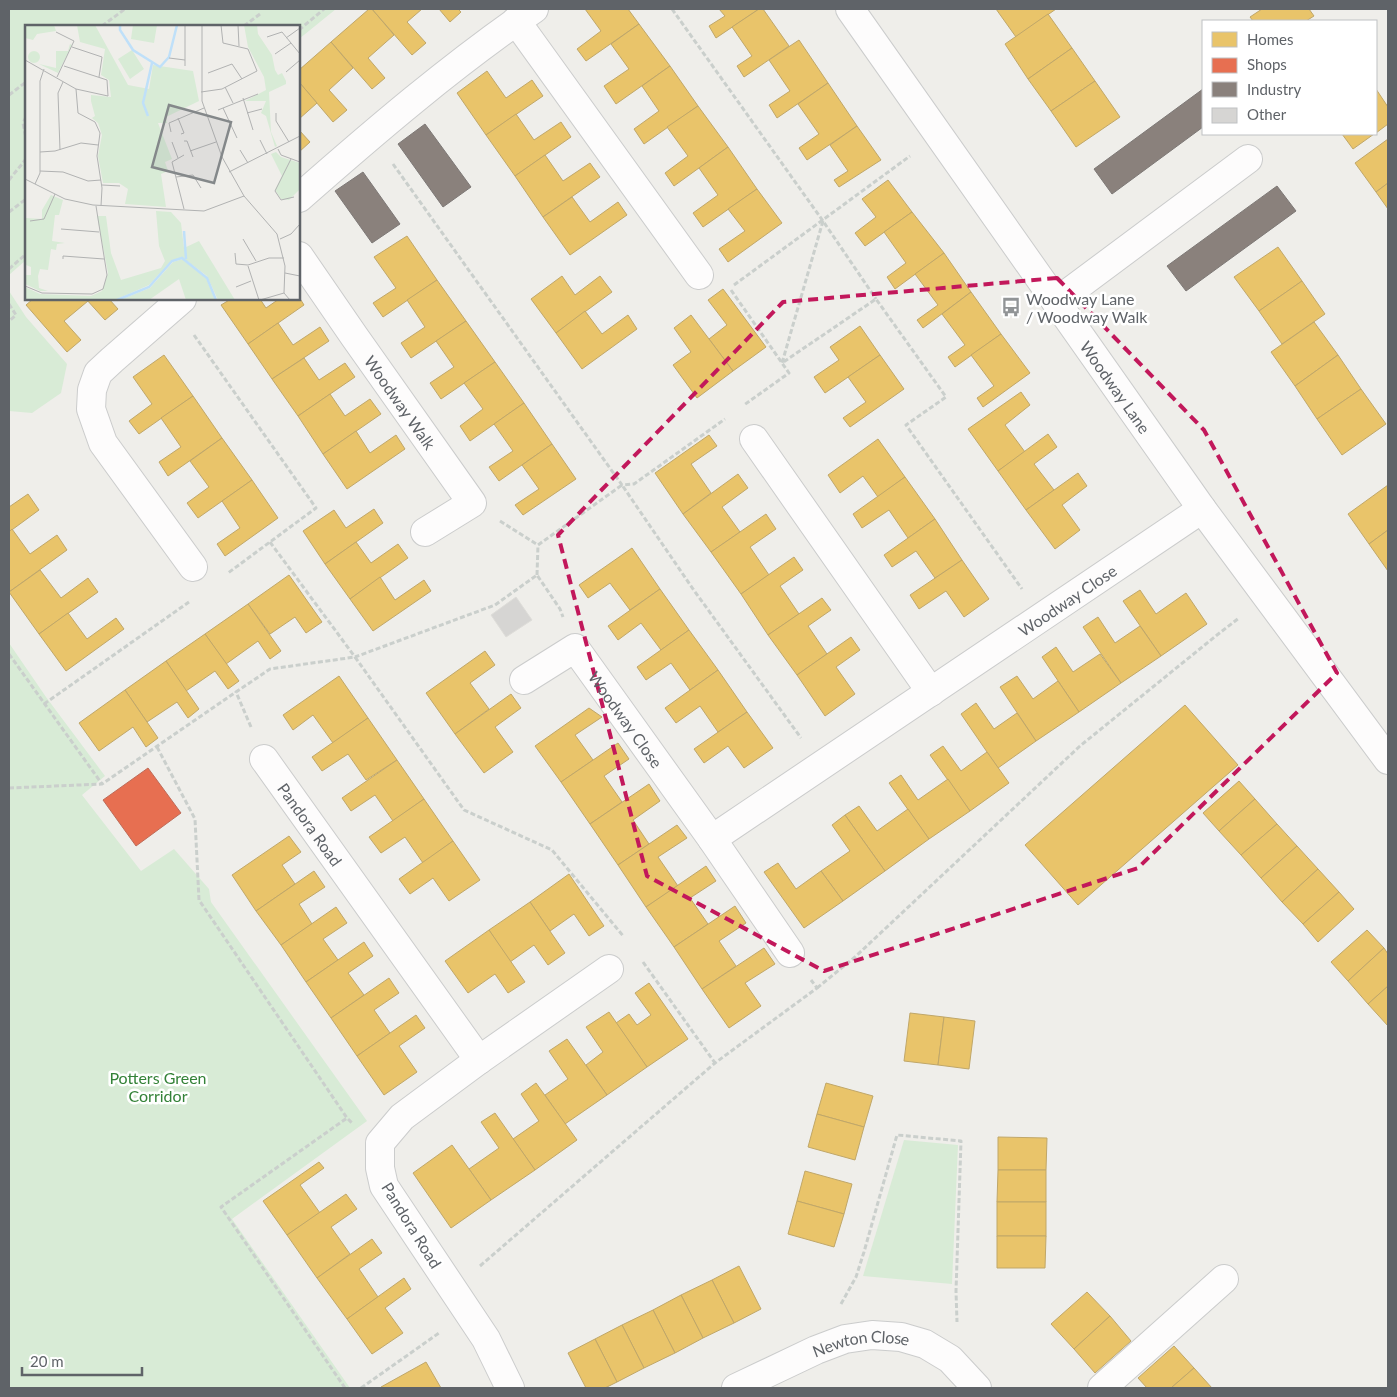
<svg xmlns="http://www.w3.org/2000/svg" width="1397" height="1397" viewBox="0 0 1397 1397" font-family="Lato,sans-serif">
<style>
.green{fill:#d8ebd6}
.homes{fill:#e9c46a;stroke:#c0a769}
.shops{fill:#e76f51;stroke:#be6b58}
.industry{fill:#8a817c;stroke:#7d7876}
.building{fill:#d6d5d3;stroke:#deddd9}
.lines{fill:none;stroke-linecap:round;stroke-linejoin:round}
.minor-casing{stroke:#cbcccc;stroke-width:30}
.path{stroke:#cacfcc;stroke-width:3;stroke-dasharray:5 2.5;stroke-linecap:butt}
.minor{stroke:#fdfcfc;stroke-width:28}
.marked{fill:none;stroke:#c2185b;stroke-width:4;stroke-dasharray:10 6;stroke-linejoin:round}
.labels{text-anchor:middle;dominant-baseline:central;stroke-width:5;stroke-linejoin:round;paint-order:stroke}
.poi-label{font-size:16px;fill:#5f6368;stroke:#fff;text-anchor:start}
.street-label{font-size:16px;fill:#5f6368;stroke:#fff}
.park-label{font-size:16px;fill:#348238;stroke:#fff}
.inset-river{fill:none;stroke:#bfe0f9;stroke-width:2.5}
.inset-road{fill:none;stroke:#b1b2b2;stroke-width:1}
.view{fill:#84888a;fill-opacity:0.15;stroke:#84888a;stroke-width:2.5}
.inset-edge{fill:none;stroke:#5f6368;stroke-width:2.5}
</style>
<rect width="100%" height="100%" fill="#efeeea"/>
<g class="green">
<polygon points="9,9 336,9 299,39 299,26 26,26 26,260 9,275"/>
<polygon points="9,291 26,317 67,364 61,393 32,413 9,411"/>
<polygon points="9,643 46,697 105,776 82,795 141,871 174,849 209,889 211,902 367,1121 232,1219 350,1388 9,1388"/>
<polygon points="904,1140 958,1145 952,1284 863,1276"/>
</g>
<g class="homes">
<polygon points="369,9 372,9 394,35 368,58 385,78 372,89 331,42"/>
<polygon points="372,9 422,9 407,22 426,43 412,55"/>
<polygon points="439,9 458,9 461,12 450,22"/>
<polygon points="585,9 628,9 639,24 586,61 577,49 601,31"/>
<polygon points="719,9 759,9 716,38 709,26 725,16"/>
<polygon points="759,9 763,9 789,46 744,77 737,66 752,56 732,27"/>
<polygon points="996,9 1056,9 1016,37"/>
<polygon points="1262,9 1309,9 1314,16 1306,21 1253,21 1250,17"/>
<polygon points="1048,14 1072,48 1028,79 1005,44"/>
<polygon points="639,24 670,66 616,104 604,86 629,69 611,44"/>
<polygon points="799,40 828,83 777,118 769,105 790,91 769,60"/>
<polygon points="331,42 353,68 329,90 347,110 333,122 299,82 299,70"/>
<polygon points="1072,48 1095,81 1051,111 1028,79"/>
<polygon points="670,66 698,106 644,144 634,129 659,111 642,86"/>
<polygon points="487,71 506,98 532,80 543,96 486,135 457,93"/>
<polygon points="1095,81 1120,117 1076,147 1051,111"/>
<polygon points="299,82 317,103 299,119"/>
<polygon points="828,83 857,126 807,160 799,148 819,134 798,104"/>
<polygon points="1376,89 1388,107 1388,124 1376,133"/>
<polygon points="698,106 728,147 674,186 665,173 688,156 667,127"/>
<polygon points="516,114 534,140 561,122 571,137 515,176 486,135"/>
<polygon points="857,126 881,160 839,187 834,180 848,171 830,145"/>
<polygon points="299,130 310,142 299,152"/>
<polygon points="1342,134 1374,134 1353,149"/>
<polygon points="1388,139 1388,183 1376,192 1355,163"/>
<polygon points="728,147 757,189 703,227 693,213 718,195 699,168"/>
<polygon points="545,155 563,181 590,163 600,177 543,217 515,176"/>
<polygon points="888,180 912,212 865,246 855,233 876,217 862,199"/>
<polygon points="1388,183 1388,209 1376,192"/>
<polygon points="757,189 782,223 728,262 719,249 745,231 728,209"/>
<polygon points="572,197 590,222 618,202 627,215 570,255 543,217"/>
<polygon points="912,212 944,253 895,289 887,277 906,263 884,232"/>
<polygon points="407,236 437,280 383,317 373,303 396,288 374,257"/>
<polygon points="1278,247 1302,281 1259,311 1234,277"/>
<polygon points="944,253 971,292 923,328 917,320 938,305 915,274"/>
<polygon points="562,276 575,295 600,276 612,292 556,333 531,299"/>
<polygon points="437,280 466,321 411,358 401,343 425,327 407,300"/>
<polygon points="1302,281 1325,314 1282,344 1259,311"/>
<polygon points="723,289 766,347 733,371 709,339 727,325 708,300"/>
<polygon points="971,292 1001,334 955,367 948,357 965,345 942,314"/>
<polygon points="299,297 304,305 248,344 221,305 231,299 260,299 266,308 279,299 299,299"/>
<polygon points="33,299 86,299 88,301 64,321 81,340 67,352 26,305"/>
<polygon points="86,299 109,299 118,309 105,320"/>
<polygon points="585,311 602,334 628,315 637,329 582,369 556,333"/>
<polygon points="691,315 733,371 697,398 673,365 691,352 674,328"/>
<polygon points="466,321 495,362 441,399 430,383 454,367 436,341"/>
<polygon points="1314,322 1338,355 1295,386 1271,352"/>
<polygon points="278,323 293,345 320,327 329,341 272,379 248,344"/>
<polygon points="860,326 880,355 825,393 814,377 839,360 830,347"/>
<polygon points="1001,334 1030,373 983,407 977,398 994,386 971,355"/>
<polygon points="164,355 193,396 139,434 129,421 152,404 133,377"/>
<polygon points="880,355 904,389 850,427 843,418 866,402 848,377"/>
<polygon points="1338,355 1361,389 1317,419 1295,386"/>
<polygon points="304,358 319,380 345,363 355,377 298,416 272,379"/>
<polygon points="495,362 524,403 470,441 460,426 483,409 464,383"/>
<polygon points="1361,389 1386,424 1342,455 1317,419"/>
<polygon points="1021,392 1030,405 1005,425 1025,452 998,471 968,429"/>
<polygon points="330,394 345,416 370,399 381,414 323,454 298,416"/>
<polygon points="193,396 222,438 168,476 159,462 181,447 161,418"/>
<polygon points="524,403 552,444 499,481 489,467 513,451 494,424"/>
<polygon points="356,431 370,453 396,435 405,449 347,489 323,454"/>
<polygon points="1048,434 1057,447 1034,464 1054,490 1026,510 998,471"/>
<polygon points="709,435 717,446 691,464 711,493 683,514 655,473"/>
<polygon points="222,438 252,480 198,518 187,503 209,487 190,461"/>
<polygon points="878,439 905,477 878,497 863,476 840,493 828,475"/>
<polygon points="552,444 576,479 523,515 515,505 539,489 522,465"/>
<polygon points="1078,473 1087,486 1062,505 1080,530 1055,549 1026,510"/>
<polygon points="738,474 748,488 722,507 740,532 711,552 683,514"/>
<polygon points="905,477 935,519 908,538 889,510 862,528 853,514"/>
<polygon points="252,480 278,518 225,556 217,544 240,528 222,501"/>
<polygon points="1388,485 1388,530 1369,544 1348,514"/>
<polygon points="28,494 39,510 9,532 9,507"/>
<polygon points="374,509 383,523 325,564 303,531 334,510 346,528"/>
<polygon points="766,514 776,529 750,547 769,575 741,594 711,552"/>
<polygon points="935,519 962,560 935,578 916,551 892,567 884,555"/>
<polygon points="12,529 30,554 57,535 67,550 9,592 9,532"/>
<polygon points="1388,530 1388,571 1369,544"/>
<polygon points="356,542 371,563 398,544 408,558 350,599 325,564"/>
<polygon points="632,548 660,589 630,610 610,583 588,598 579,585"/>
<polygon points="794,557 803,570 780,586 799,614 768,635 741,594"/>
<polygon points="962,560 989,599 964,617 946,591 919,609 910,595"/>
<polygon points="40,570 61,598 88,578 98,592 39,634 9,592"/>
<polygon points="289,575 322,622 306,633 295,617 270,634 248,604"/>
<polygon points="380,577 395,600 424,580 431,591 373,631 350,599"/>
<polygon points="660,589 689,630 661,650 641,623 618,640 608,626"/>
<polygon points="1140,590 1156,614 1186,593 1207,624 1161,656 1123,601"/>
<polygon points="822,598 831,610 808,626 827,654 797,675 768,635"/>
<polygon points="248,604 281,651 270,659 258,641 226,664 205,634"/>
<polygon points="68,613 87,639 116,618 124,629 66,671 39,634"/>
<polygon points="1098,617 1115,643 1140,626 1161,656 1121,683 1083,627"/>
<polygon points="689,630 718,670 690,690 671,663 646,680 637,667"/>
<polygon points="205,634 239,681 228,689 215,671 186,691 166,661"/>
<polygon points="851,637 860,650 836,667 855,694 825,716 797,675"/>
<polygon points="1056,647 1073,672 1100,654 1121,683 1079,712 1042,657"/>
<polygon points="485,651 495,665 470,683 489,709 455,734 426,693"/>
<polygon points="166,661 199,709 188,718 177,702 147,722 125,690"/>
<polygon points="718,670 747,712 718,732 700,706 676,723 665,708"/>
<polygon points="339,676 368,718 333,743 313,715 293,730 283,715"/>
<polygon points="1017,676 1033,699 1058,681 1079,712 1036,741 1000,687"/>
<polygon points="125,690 158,738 146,747 133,727 99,751 79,723"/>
<polygon points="511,694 521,708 495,727 513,752 484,773 455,734"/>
<polygon points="976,703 994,729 1017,713 1036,741 998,768 961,714"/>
<polygon points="1185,705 1238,765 1078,905 1025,845"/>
<polygon points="589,708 602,717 575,735 593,760 561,782 535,746"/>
<polygon points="747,712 773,748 744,768 728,746 704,763 694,749"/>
<polygon points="368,718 397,760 366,780 348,754 322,771 312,757"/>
<polygon points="618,743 629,759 604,776 622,802 590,824 561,782"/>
<polygon points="943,746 961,771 987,752 1009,783 970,811 930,755"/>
<polygon points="397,760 424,799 393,821 375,795 351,811 342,798"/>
<polygon points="901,775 918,800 948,779 970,811 929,839 889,783"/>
<polygon points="1239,781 1255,799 1219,831 1203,813"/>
<polygon points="649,784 660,801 633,820 649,844 618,865 590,824"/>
<polygon points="424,799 453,841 423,863 405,837 381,853 369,837"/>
<polygon points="1255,799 1277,824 1241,855 1219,831"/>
<polygon points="859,806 877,831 908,809 929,839 885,871 845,815"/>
<polygon points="845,815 885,871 843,901 821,871 850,851 832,825"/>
<polygon points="1277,824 1297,846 1261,878 1241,855"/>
<polygon points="677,825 687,838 658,857 678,886 646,907 618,865"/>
<polygon points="289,836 301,852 282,865 295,884 256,911 232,875"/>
<polygon points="453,841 480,880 449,901 433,878 410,894 399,879"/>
<polygon points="1297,846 1318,869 1282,902 1261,878"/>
<polygon points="778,863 796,889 821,871 843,901 804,928 764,872"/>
<polygon points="706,866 716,881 690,898 708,924 674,947 646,907"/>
<polygon points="1318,869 1339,892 1303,924 1282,902"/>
<polygon points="314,871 325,887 299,904 312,924 281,945 256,911"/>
<polygon points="569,874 604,926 589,936 574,914 550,931 530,902"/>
<polygon points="1339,892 1354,909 1318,942 1303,924"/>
<polygon points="530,902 565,953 548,965 534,945 510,962 489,930"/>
<polygon points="735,906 746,923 719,941 736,966 702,989 674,947"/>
<polygon points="336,907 347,923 323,939 338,960 306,982 281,945"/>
<polygon points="489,930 525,982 508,993 495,974 468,993 445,961"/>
<polygon points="1367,930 1384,948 1348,981 1331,962"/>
<polygon points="364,942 373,956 348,973 364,995 331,1018 306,982"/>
<polygon points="764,948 775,964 745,983 761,1006 729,1028 702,989"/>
<polygon points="1384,948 1388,954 1388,986 1368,1004 1348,981"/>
<polygon points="389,978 399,993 374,1010 390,1033 357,1056 331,1018"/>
<polygon points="649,983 688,1039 647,1067 616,1023 629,1014 637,1025 651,1015 635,993"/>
<polygon points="1388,986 1388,1026 1368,1004"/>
<polygon points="609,1012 647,1067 607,1095 586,1065 603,1052 586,1027"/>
<polygon points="910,1013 944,1017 938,1065 904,1061"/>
<polygon points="416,1015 425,1028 399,1046 417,1072 384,1095 357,1056"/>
<polygon points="944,1017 975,1021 969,1069 938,1065"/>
<polygon points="567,1039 607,1095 565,1124 545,1095 568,1079 549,1051"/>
<polygon points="536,1083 577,1140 535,1170 513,1139 539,1121 521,1094"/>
<polygon points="826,1083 873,1096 864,1127 817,1114"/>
<polygon points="495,1113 535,1170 491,1200 469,1169 499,1148 481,1122"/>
<polygon points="817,1114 864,1127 855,1160 808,1147"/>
<polygon points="998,1137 1047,1138 1046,1170 998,1170"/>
<polygon points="452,1145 491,1200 451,1228 413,1173"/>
<polygon points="319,1162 324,1168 300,1185 320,1213 287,1235 263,1201"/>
<polygon points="998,1170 1046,1170 1046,1202 997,1202"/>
<polygon points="805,1171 852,1184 844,1214 797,1201"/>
<polygon points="346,1194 357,1209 331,1227 350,1254 317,1278 287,1235"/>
<polygon points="797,1201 844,1214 834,1247 788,1234"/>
<rect x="997" y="1202" width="49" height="34"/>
<polygon points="997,1236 1046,1236 1045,1268 997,1268"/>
<polygon points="372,1239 382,1253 359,1269 378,1297 347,1319 317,1278"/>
<polygon points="739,1266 761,1309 734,1323 712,1280"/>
<polygon points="404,1278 411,1289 385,1308 403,1333 372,1354 347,1319"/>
<polygon points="712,1280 734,1323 703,1338 681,1295"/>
<polygon points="1087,1292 1110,1316 1074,1349 1051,1324"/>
<polygon points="681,1295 703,1338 675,1353 653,1310"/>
<polygon points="653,1310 675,1353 644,1368 622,1325"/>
<polygon points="1110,1316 1131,1341 1095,1373 1074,1349"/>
<polygon points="622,1325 644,1368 617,1382 595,1339"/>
<polygon points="595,1339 617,1382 605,1388 586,1388 568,1353"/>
<polygon points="1174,1346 1194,1368 1171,1388 1147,1388 1138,1378"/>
<polygon points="426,1362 441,1388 382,1388 381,1387"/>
<polygon points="1194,1368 1212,1388 1171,1388"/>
</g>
<polygon class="shops" points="148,768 181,813 136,846 103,800"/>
<g class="industry">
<polygon points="1203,89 1203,127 1112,194 1094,169"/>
<polygon points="425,124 471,187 443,207 398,144"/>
<polygon points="363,172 400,224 372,243 335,191"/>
<polygon points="1277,186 1296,211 1186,291 1167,266"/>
</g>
<polygon class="building" points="516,597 532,620 506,637 491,615"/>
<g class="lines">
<defs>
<g id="minor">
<path id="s1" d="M850,9l352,500 186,251"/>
<polyline points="516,21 699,275"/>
<path d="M299,198c75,-66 152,-132 235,-189"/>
<path id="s2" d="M299,256l55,80 118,167 -47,29"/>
<polyline points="182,299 112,360 98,373 92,390 91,409 103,443 193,567"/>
<polyline points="1056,302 1248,159"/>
<polyline points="754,439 931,692"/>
<path id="s3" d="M524,680l51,-32 137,191 78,114"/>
<path id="s4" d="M264,759l215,301"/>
<path id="s5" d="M712,839l490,-330"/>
<polyline points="510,1388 486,1339 384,1186 380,1168 380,1143 402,1117 479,1060 609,969"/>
<path id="s6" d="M736,1388l80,-38 29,-11 27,-4 29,2 24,7 25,15 27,29"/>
<polyline points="1102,1388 1224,1279"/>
</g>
</defs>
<use href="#minor" class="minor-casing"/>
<g class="path">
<polyline points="672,9 823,221 876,299"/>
<polyline points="102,26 125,9"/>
<polyline points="244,26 260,14"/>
<polyline points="299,30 324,9"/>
<polyline points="9,95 26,82"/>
<polyline points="26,117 23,123 26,138"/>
<polyline points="393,164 622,485 634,484 725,419"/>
<polyline points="9,180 26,159"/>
<polyline points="9,212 26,199"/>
<polyline points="823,221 782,363 876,299 946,397 906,425 1022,589"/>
<polyline points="9,269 26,254"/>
<polyline points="734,285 910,156"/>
<polyline points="731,290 789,373 744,405"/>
<polyline points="9,304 16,315 9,321"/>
<polyline points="194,335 316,508 228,573"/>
<polyline points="500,521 538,545 622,485 693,589 801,738"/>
<polyline points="270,542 355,657 495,605 537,575 560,609 563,617"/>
<polyline points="537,575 538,545"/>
<polyline points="9,654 102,784"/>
<polyline points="44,704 189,602"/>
<polyline points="251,727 236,692 270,669 355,657 464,810 552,850 624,937"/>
<polyline points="157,747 195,819 199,900 347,1118 352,1123"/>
<polyline points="9,788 102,784 236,692"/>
<polyline points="643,962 715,1063"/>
<polyline points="817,988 855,957 1080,746 1217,635 1239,618"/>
<polyline points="480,1266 715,1063 817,988 811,980"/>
<polyline points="841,1304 856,1277 864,1252 897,1135 961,1141 956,1291 957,1322"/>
<polyline points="345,1388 221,1207 347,1118"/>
<polyline points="361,1388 439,1333"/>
</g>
<use href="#minor" class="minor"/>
</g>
<path class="marked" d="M1057,278l147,152 133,243 -199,195 -314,103 -177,-95 -89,-341 225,-233z"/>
<defs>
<symbol id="bus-bare" viewBox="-9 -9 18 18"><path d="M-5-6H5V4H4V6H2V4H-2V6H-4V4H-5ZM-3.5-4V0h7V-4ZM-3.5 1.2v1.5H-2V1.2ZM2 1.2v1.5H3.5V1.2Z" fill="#919496" stroke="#fff" stroke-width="2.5" paint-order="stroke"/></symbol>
</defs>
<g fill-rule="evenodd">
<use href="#bus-bare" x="997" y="293" width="28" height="28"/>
</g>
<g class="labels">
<g class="poi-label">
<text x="1026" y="298">Woodway Lane<tspan x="1026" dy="18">/ Woodway Walk</tspan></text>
</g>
<g class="street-label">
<text stroke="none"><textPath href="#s1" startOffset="462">Woodway Lane</textPath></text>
<text stroke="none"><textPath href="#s2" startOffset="178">Woodway Walk</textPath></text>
<text stroke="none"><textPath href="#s5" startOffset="428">Woodway Close</textPath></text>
<text stroke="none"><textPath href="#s3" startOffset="148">Woodway Close</textPath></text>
<text stroke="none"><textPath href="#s4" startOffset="80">Pandora Road</textPath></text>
<text transform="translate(412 1225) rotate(58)">Pandora Road</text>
<text stroke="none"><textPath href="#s6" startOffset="135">Newton Close</textPath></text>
</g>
<g class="park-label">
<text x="158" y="1077">Potters Green<tspan x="158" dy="18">Corridor</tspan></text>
</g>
</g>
<g transform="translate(25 25)">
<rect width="275" height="275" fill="#efeeea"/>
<path d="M0,0h29l2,6 -19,3 -4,6 -8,-2zM52,0h18l33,60 21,4 4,-24 40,6 6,30 -33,16 1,6h-9l14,36 -7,3 3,9 -7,3 5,33 -41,-3 3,-15 -9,-6h-16l-5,-27 4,-21 -4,-12 -6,-5 3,-2 -4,-15v-6l20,2 -2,-17 -8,-5 4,-26 -25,-7zM108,0h24l-3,18 -23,-4zM219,0h13l1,9 14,21 3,15 3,5 4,-2 4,8v3l-17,8 2,40 6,14 -2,1 -9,-31 -5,-3 5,-12h-21l21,-11 -2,-13 -16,-30zM45,19l2,1 -14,28 -19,-9 17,4v-17h12zM107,25l12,19 -14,10 -12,-20zM3 32a6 6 0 1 1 12 0a6 6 0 1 1-12 0ZM251,127l5,5 19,6v26l-11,11 -8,-1 -6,-9 7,-14 -11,-22zM26,170l12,5 -4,15h-4l-3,26 13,2 -8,1 -1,6 -5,-1 -3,21 -8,-1 -2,7 1,12 9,3h-8l-15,-7v-9h6v-8l-5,-2 -1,-5 1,-42 16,1v-9zM131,186l15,1 10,11 3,25 15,-7 36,59h-17l-11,-24 -25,-19 -13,6 -20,22 -32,14 -92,1v-13l15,7 51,2 11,-5 6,-18 -11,-57h9l5,37 10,27 40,-12 4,-7 -6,-15zM158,234l23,19 9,22h-29l-7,-21 -30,21h-29l30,-12 23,-26z" fill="#d8ebd6"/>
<path class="inset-river" d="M95,0v5l13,20 27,17 9,-10 8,-32M123,91l-5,-13 9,-40M159,206l2,28M92,275l32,-13 23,-26 10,-3 25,20 9,22"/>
<path class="inset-road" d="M177,0v76l20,56 22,39M213,0l1,21M31,7l18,9 -17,36M242,12l15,-5 18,22M261,13l14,-10M47,22l30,10 -3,20M250,29l16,-11M144,33l16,2M0,35l51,29 32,7 -1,-16 -43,-14M160,41v-41M261,47l14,-12M183,48l24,-9 10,15M200,62l8,16M51,64l2,24 17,9 5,11 -3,23 5,32 -1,18M176,67l21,-3 35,-18 -9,-22 -25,-6 -2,-18M218,73l10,32M198,83l14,30M193,85l40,-16M222,88l15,-4M251,88v8l13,21M153,93l6,15 -3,1M146,107l-2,-9 35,-15M235,115l7,14M159,116h3l6,16M147,117l6,16M253,124l3,6 19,7M35,125l-2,-57 5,-11M215,125l8,13M165,126l26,-9M15,127l15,-1 26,-8 17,2M266,134l-16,32 6,9 13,-3M15,146l23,1 25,9 13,-1M204,147l71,-36M151,152l17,-2 8,13M0,154l40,20 28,6 111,6 40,-15 33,38 8,32 -1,27 6,7M10,159l5,-11v-92l4,-12M77,160l18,1M159,184l-12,-47 12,-7M5,196l14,-2 11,-25M36,204l38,3M218,214l13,22M255,214l11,-5 9,-10M210,228l1,11 12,1M38,234v-3l41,3M223,240l21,-7h15M223,241l11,34M260,248l15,3M0,261l17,7 50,1 11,-5 4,-14 -11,-69M211,262l15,-6M235,275l24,-7"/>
<path class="view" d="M144,80l62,17 -17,61 -62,-16z"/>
<rect width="275" height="275" class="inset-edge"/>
</g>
<rect width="1397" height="1397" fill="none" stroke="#5f6368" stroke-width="20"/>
<rect x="1202" y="20" width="175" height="115" fill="#ffffff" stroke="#bfc1c3"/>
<rect x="1212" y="32" width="25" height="15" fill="#e9c46a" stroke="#bfc1c3"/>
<text x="1247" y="45" font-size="15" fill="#5f6368">Homes</text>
<rect x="1212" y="58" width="25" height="15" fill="#e76f51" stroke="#bfc1c3"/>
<text x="1247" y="70" font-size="15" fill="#5f6368">Shops</text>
<rect x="1212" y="82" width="25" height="15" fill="#8a817c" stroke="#bfc1c3"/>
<text x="1247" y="95" font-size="15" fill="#5f6368">Industry</text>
<rect x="1212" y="108" width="25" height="15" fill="#d6d5d3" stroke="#bfc1c3"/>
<text x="1247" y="120" font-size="15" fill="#5f6368">Other</text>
<path d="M22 1367v8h120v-8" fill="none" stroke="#5f6368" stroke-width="2.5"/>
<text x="30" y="1367" font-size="15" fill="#5f6368" stroke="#ffffff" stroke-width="4" paint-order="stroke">20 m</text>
</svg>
